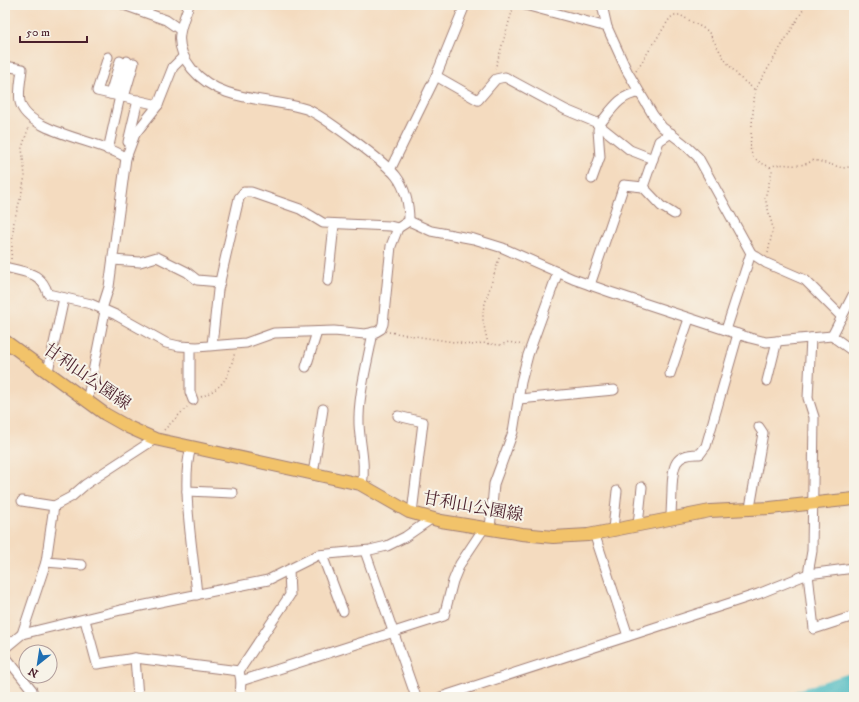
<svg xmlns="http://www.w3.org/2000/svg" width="859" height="702" viewBox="0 0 859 702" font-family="'IM FELL DW Pica','Noto Serif JP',serif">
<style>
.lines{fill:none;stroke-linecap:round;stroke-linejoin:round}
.river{stroke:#4bbac1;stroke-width:16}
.minor-casing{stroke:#9f7d75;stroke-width:11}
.major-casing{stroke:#9f7d75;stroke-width:14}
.path{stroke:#9f7d75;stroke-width:1.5;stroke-dasharray:1 3;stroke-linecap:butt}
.minor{stroke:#fff;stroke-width:9}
.major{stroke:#f2c36a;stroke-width:12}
.labels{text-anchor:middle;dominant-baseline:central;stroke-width:4;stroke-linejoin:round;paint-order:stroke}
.street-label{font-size:17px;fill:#4a1f2b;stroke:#f7f3e8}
</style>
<rect width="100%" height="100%" fill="#f7f3e8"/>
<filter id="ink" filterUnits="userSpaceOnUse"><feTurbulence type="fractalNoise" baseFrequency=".025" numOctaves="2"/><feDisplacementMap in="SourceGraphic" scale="8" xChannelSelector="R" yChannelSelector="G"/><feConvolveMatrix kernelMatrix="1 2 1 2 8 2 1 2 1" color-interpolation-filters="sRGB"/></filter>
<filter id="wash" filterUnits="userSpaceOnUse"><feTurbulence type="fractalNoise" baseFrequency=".012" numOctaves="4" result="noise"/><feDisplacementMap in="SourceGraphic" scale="16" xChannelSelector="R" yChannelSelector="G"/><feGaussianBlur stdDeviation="0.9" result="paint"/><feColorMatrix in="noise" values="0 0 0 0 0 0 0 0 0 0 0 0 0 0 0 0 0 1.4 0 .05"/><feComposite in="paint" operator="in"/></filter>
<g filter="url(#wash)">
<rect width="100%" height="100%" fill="#f4dbbf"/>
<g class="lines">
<polyline class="river" points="801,697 854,680"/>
</g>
</g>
<g filter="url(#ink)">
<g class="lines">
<defs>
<g id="minor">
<polyline points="124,5 166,20 179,29"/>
<path d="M189,5c-10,25 -16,41 3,64 28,34 76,28 114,40 15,5 80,54 90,67 10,13 13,29 13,45"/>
<polyline points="525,5 607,27"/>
<polyline points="602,5 607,27 627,71 653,115 662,127 683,143 698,157 751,253 766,263 805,280 842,317"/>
<polyline points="108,57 97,91 158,105"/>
<path d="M5,66l17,3c-1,10 -4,23 -2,33 7,32 86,39 106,56"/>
<polyline points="436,76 478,100 496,79 505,77 566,110 595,122 630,150 653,159"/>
<polyline points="110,94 120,61"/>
<polyline points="117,95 127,61"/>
<polyline points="124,97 134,63"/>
<polyline points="671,133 659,141 643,187 661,206 674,214"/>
<polyline points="128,142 138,100"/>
<polyline points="108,150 120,96"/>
<polyline points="390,170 436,76 465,5"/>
<path d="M592,179l8,-22 -2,-27 1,-5c12,-14 21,-31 40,-32"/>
<polyline points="409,221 431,231 474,239 503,248 573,279 610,292 750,338 766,342 832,336 854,352"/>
<polyline points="113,260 140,262 157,257 187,272 197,280 220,282"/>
<path d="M5,267c21,6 36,4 43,27l43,10 25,11 50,28 13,3 18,1 49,-4 28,-10 60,-2 31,3 11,-2 5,-3 2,-5 8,-78 7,-18 11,-7"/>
<polyline points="328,281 334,225"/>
<polyline points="590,285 624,185 643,187"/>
<polyline points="102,309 109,287 126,158 135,134 158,105 173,67 183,57"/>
<polyline points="726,330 751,253"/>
<polyline points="832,336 854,293"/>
<polyline points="212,345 218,290 239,198 244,192 251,192 300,209 323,223 390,226 398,228"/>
<polyline points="190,347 190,392 193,400"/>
<polyline points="306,367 317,332"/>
<polyline points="48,371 64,298"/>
<polyline points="670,374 689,319"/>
<polyline points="767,381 777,341"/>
<polyline points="519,399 614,390"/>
<polyline points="87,402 105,311"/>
<polyline points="398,416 423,422 412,513"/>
<path d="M191,448c-11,32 3,110 6,147"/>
<polyline points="313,474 323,409"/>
<path d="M362,486c4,-23 -2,-40 -3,-62 -1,-29 9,-63 14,-92"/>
<polyline points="187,491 233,493"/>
<polyline points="22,501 54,506"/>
<polyline points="750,508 763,433 759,427"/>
<path d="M671,519c0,-10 1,-21 1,-31 1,-22 2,-35 28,-34l6,-8 32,-112"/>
<polyline points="638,525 642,487"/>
<polyline points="490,529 494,484 513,432 521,382 528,355 558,272"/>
<polyline points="613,529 617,491"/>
<polyline points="594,533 628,636"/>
<polyline points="365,551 416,697"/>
<polyline points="322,555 343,611"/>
<polyline points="46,562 82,565"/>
<polyline points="854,568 808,574 814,629 854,616"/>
<polyline points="289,570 290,595 239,671 241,681 444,616 453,581 460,564 484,528"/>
<polyline points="85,620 97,664 135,658 239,671"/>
<polyline points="22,634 46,562 54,506 71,497 86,484 155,439"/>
<polyline points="5,648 22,634 121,610 268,580 318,555 370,550 387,546 405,537 431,519"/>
<polyline points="5,656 32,690 33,697"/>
<polyline points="135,658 138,697"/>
<polyline points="240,697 241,681"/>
<polyline points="441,697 758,594 808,574 812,551 814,417 808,398 811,338"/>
</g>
<polyline id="major" points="5,341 105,414 128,427 155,439 360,484 409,512 441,521 522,534 553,537 588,535 710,511 770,508 854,499"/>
</defs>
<use href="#minor" class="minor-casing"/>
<use href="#major" class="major-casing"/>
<g class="path">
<polyline points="495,69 514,5"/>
<polyline points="636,71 670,18 675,15 680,15 708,31 725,60 739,77 755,90"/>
<path d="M770,167c15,-7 25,4 44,-7l29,8 11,-2"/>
<path d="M768,253l5,-25 -8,-30 7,-27 -2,-4c-11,-5 -18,-7 -20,-20l5,-57 51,-85"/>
<polyline points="11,259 14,221 21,196 25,176 22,148 29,126"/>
<polyline points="389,332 473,345 482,343 500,345 509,342 523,345"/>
<polyline points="488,344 483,321 483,310 500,255"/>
<path d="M201,397c25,-11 27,-20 34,-45"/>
<polyline points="164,430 187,407"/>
</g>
<use href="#minor" class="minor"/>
<use href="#major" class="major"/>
</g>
</g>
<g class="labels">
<g class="street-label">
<text transform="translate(87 377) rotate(35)">甘利山公園線</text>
<text transform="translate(473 507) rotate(10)">甘利山公園線</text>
</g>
</g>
<rect width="859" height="702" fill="none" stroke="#f7f3e8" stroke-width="20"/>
<g transform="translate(38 664) rotate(210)"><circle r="19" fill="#f7f3e8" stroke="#b29e9c"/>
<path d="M0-3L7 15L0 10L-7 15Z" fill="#1f6fb2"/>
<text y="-6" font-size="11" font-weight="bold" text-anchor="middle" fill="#4a1f2b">N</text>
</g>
<path d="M20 36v6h67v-6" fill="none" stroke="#4a1f2b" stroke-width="2"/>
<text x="26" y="36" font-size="12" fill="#4a1f2b" stroke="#f7f3e8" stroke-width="3" paint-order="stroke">50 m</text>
</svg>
